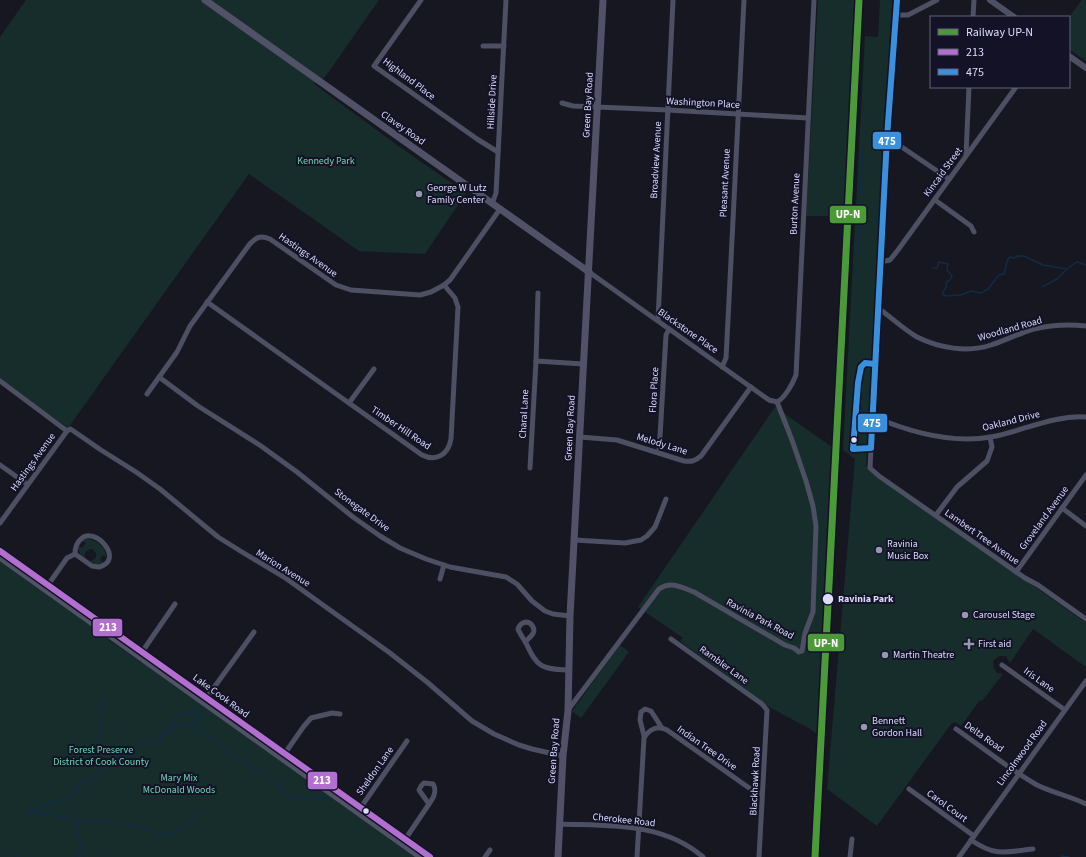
<svg xmlns="http://www.w3.org/2000/svg" width="1086" height="857" viewBox="0 0 1086 857" font-family="'Source Sans 3',sans-serif">
<style>
.green{fill:#162d2b}
.lines{fill:none;stroke-linecap:round;stroke-linejoin:round}
.stream{stroke:#122b44;stroke-width:1.5}
.minor{stroke:#4d4f62;stroke-width:5}
.tertiary{stroke:#4d4f62;stroke-width:6}
.secondary{stroke:#515268;stroke-width:7}
.bus-1-casing{stroke:#131227;stroke-width:9}
.bus-2-casing{stroke:#131227;stroke-width:9}
.bus-1{stroke:#b36fd0;stroke-width:6}
.bus-2{stroke:#3a90db;stroke-width:6}
.rail-1-casing{stroke:#131227;stroke-width:10}
.rail-1{stroke:#4c993a;stroke-width:7}
.poi-dot{fill:#9697b0;stroke:#131227;stroke-width:1.5}
.bus-dot{fill:#dbdcfc;stroke:#131227;stroke-width:1.5}
.labels{text-anchor:middle;dominant-baseline:central;stroke-width:4;stroke-linejoin:round;paint-order:stroke}
.street-label{font-size:10px;fill:#dbdcfc;stroke:#131227}
.park-label{font-size:10px;fill:#6cd7ad;stroke:#131227}
.poi-label{font-size:10px;fill:#dbdcfc;stroke:#131227;text-anchor:start}
.stop-label{font-size:10px;font-weight:bold;fill:#dbdcfc;stroke:#131227;text-anchor:start}
.line-badge{stroke:#131227;stroke-width:1.5}
.badge-label{font-size:11px;text-anchor:middle;font-weight:bold;fill:#fff}
</style>
<rect width="100%" height="100%" fill="#171722"/>
<g class="green">
<polygon points="26,0 379,0 325,77 314,84 397,145 466,193 425,254 359,251 249,174 68,428 0,379 0,37"/>
<polygon points="818,0 856,0 846,216 806,216"/>
<polygon points="880,0 892,0 866,466 1086,623 1086,667 1033,629 1010,663 1006,656 999,656 993,661 994,668 997,673 1003,674 982,701 980,700 961,726 955,722 951,724 877,826 827,789 855,459 843,450 865,36 878,37"/>
<polygon points="1082,0 1086,0 1086,61 1069,49 1069,17"/>
<polygon points="775,407 832,447 817,734 807,727 769,707 680,641 683,638 638,607"/>
<path d="M85,539c10,-1 22,9 21,18l-3,-2 -3,5 3,2c-5,3 -9,3 -13,-1 4,-2 7,-2 6,-8l-4,-4c-5,0 -8,3 -7,9l-4,-3 -3,-6 1,-3 3,2 4,-5 -4,-2z"/>
<polygon points="0,559 85,620 109,640 142,663 145,663 417,857 0,857"/>
<polygon points="620,645 629,652 581,718 572,711"/>
</g>
<g class="lines">
<g class="stream">
<polyline points="860,191 863,148"/>
<polyline points="933,268 937,268 939,262 948,264 947,270 952,276 950,280 946,282 946,287 942,294 946,296 961,295 971,291 981,293 988,289 999,275 1004,274 1007,261 1010,257 1014,258 1018,256 1024,256 1043,265 1067,269 1077,262 1086,265"/>
<polyline points="857,281 860,191 858,191"/>
<polyline points="1042,287 1057,279 1066,270"/>
<polyline points="814,504 818,503"/>
<polyline points="191,723 202,717"/>
<polyline points="165,733 167,728 179,714 202,712"/>
<polyline points="96,754 100,734 102,698"/>
<polyline points="26,812 47,814 78,820 122,823 165,834 173,834 196,814"/>
<path d="M28,813l19,-9 21,-6 5,-4 7,-10 9,-3 26,-23 27,-14 13,-3 20,-13 15,-5 46,34 5,2 39,28c5,4 7,9 13,12l34,-1"/>
<polyline points="73,819 76,824 84,857"/>
<polyline points="13,854 18,857"/>
<polyline points="1061,856 1069,857"/>
<polyline points="76,857 78,850"/>
</g>
<g class="minor">
<polyline points="421,0 374,66 477,139 498,152"/>
<polyline points="897,0 887,137 870,468 879,476 1025,578 1038,585 1086,619"/>
<polyline points="896,15 908,15 937,0"/>
<polyline points="973,17 974,0"/>
<polyline points="483,46 504,46"/>
<polyline points="562,103 573,106 668,110 808,118"/>
<polyline points="887,137 949,179"/>
<polyline points="966,155 969,87"/>
<polyline points="935,200 971,226 974,232"/>
<polyline points="492,204 496,193 506,0"/>
<polyline points="880,262 890,260 898,250 1016,87"/>
<polyline points="589,272 769,400 777,402"/>
<path d="M207,302l215,153c14,7 26,0 29,-16l7,-132 -3,-9 -11,-13"/>
<path d="M878,308c13,9 25,21 39,29 22,11 51,16 74,8 15,-5 29,-12 43,-16 17,-4 35,-5 52,-3"/>
<polyline points="658,320 673,0"/>
<polyline points="536,361 583,364"/>
<polyline points="722,367 726,358 728,320 744,0"/>
<polyline points="159,377 198,406 261,446 297,472 353,517 380,536 400,548 426,559 450,567 506,577 517,584 532,601 545,611 553,614 570,616"/>
<polyline points="0,381 67,431 70,429 72,430 101,450 136,472 160,489 218,537 242,552 284,577 390,653 427,682 472,721 494,734 519,745 532,749 563,756"/>
<path d="M147,394l30,-42 13,-26 59,-81c7,-8 11,-10 21,-6l66,46 15,5 69,5 11,-3 13,-7 6,-5 50,-71"/>
<path d="M777,402c8,-4 16,-19 19,-27l18,-375"/>
<polyline points="349,403 374,369"/>
<path d="M872,416c37,16 78,28 119,21 32,-6 62,-22 95,-20"/>
<path d="M580,437l37,3 67,21c8,1 11,0 17,-5l50,-69"/>
<polyline points="659,453 666,335 669,329"/>
<polyline points="0,465 27,484"/>
<polyline points="530,468 536,361 538,293"/>
<polyline points="1062,508 1086,526"/>
<polyline points="936,515 957,487 987,461 992,447 990,437"/>
<polyline points="0,523 67,431"/>
<polyline points="574,540 625,543 641,540 647,536 655,527 666,499"/>
<polyline points="1016,572 1086,475"/>
<polyline points="440,579 444,565"/>
<path d="M48,585l19,-27 8,-4c0,-6 1,-11 6,-15 13,-14 45,21 18,28l-7,-1 -17,-12"/>
<polyline points="671,639 762,704 767,710 759,857"/>
<path d="M525,642c6,-6 13,-10 6,-18 -5,-4 -11,-1 -13,5 2,5 5,9 8,14 11,24 15,26 42,27"/>
<polyline points="142,652 175,604"/>
<polyline points="1002,665 1065,710"/>
<polyline points="205,700 254,632"/>
<path d="M568,710l91,-121c12,-8 22,-2 35,3l91,53 9,3 5,4 3,-1 3,-18 8,-21 3,-86 -3,-20 -7,-25 -14,-41 -15,-38"/>
<path d="M956,729c26,18 53,40 81,56 16,8 33,11 49,19"/>
<polyline points="644,736 640,720 641,712 645,709 651,711 662,728"/>
<polyline points="283,756 304,726 311,718 332,713 340,714"/>
<polyline points="909,789 974,836"/>
<polyline points="359,810 407,741"/>
<path d="M560,824c49,2 103,-2 143,33"/>
<path d="M971,840c25,17 34,12 62,9"/>
<path d="M404,841l23,-34c5,-7 11,-15 6,-23l-9,-1 -3,3 -2,4 10,14"/>
<polyline points="485,857 490,850"/>
<path d="M637,857l7,-119c5,-9 14,-13 23,-8l85,60 10,4"/>
<polyline points="850,857 852,839"/>
<polyline points="959,857 1086,681"/>
</g>
<g class="tertiary">
<polyline points="990,0 1014,17"/>
<polyline points="1069,56 1086,68"/>
</g>
<g class="secondary">
<polyline points="205,0 589,272"/>
<polyline points="0,551 430,857"/>
<polyline points="0,557 421,857"/>
<polyline points="558,857 563,756 568,711 570,616 603,0"/>
</g>
<defs>
<polyline id="bus-1" points="0,551 430,857"/>
<polyline id="bus-2" points="875,364 865,363 861,367 858,383 853,449 871,448 887,137 897,0"/>
</defs>
<use href="#bus-1" class="bus-1-casing"/>
<use href="#bus-2" class="bus-2-casing"/>
<use href="#bus-1" class="bus-1"/>
<use href="#bus-2" class="bus-2"/>
<defs>
<polyline id="rail-1" points="815,857 859,0"/>
</defs>
<use href="#rail-1" class="rail-1-casing"/>
<use href="#rail-1" class="rail-1"/>
</g>
<g class="poi-dot">
<circle cx="419" cy="194" r="4"/>
<circle cx="879" cy="550" r="4"/>
<circle cx="965" cy="615" r="4"/>
<path d="M967 638h4v4h4v4h-4v4h-4v-4h-4v-4h4z"/>
<circle cx="885" cy="655" r="4"/>
<circle cx="864" cy="727" r="4"/>
</g>
<g class="bus-dot">
<circle cx="854" cy="440" r="3.5"/>
<circle cx="828" cy="599" r="6"/>
<circle cx="366" cy="811" r="3.5"/>
</g>
<g class="labels">
<g class="street-label">
<text transform="translate(409 79) rotate(37)">Highland Place</text>
<text transform="translate(492 102) rotate(-87)">Hillside Drive</text>
<text transform="translate(703 103) rotate(3)">Washington Place</text>
<text transform="translate(588 105) rotate(-87)">Green Bay Road</text>
<text transform="translate(403 128) rotate(35)">Clavey Road</text>
<text transform="translate(656 160) rotate(-87)">Broadview Avenue</text>
<text transform="translate(943 172) rotate(-54)">Kincaid Street</text>
<text transform="translate(725 183) rotate(-87)">Pleasant Avenue</text>
<text transform="translate(795 204) rotate(-87)">Burton Avenue</text>
<text transform="translate(308 255) rotate(35)">Hastings Avenue</text>
<text transform="translate(1010 329) rotate(-16)">Woodland Road</text>
<text transform="translate(688 331) rotate(35)">Blackstone Place</text>
<text transform="translate(654 390) rotate(-87)">Flora Place</text>
<text transform="translate(524 414) rotate(-87)">Charal Lane</text>
<text transform="translate(1011 421) rotate(-14)">Oakland Drive</text>
<text transform="translate(401 428) rotate(34)">Timber Hill Road</text>
<text transform="translate(570 428) rotate(-87)">Green Bay Road</text>
<text transform="translate(662 444) rotate(17)">Melody Lane</text>
<text transform="translate(33 462) rotate(-54)">Hastings Avenue</text>
<text transform="translate(362 510) rotate(36)">Stonegate Drive</text>
<text transform="translate(1044 518) rotate(-54)">Groveland Avenue</text>
<text transform="translate(982 537) rotate(35)">Lambert Tree Avenue</text>
<text transform="translate(283 568) rotate(32)">Marion Avenue</text>
<text transform="translate(760 619) rotate(28)">Ravinia Park Road</text>
<text transform="translate(724 665) rotate(36)">Rambler Lane</text>
<text transform="translate(1039 680) rotate(36)">Iris Lane</text>
<text transform="translate(221 696) rotate(36)">Lake Cook Road</text>
<text transform="translate(984 737) rotate(35)">Delta Road</text>
<text transform="translate(707 748) rotate(35)">Indian Tree Drive</text>
<text transform="translate(554 751) rotate(-86)">Green Bay Road</text>
<text transform="translate(1022 753) rotate(-54)">Lincolnwood Road</text>
<text transform="translate(375 771) rotate(-55)">Sheldon Lane</text>
<text transform="translate(755 781) rotate(-87)">Blackhawk Road</text>
<text transform="translate(947 806) rotate(36)">Carol Court</text>
<text transform="translate(624 820) rotate(6)">Cherokee Road</text>
</g>
<g class="park-label">
<text x="326" y="161">Kennedy Park</text>
<text x="101" y="750">Forest Preserve<tspan x="101" dy="12">District of Cook County</tspan></text>
<text x="179" y="778">Mary Mix<tspan x="179" dy="12">McDonald Woods</tspan></text>
</g>
<g class="poi-label">
<text x="427" y="188">George W Lutz<tspan x="427" dy="12">Family Center</tspan></text>
<text x="887" y="544">Ravinia<tspan x="887" dy="12">Music Box</tspan></text>
<text x="973" y="615">Carousel Stage</text>
<text x="978" y="644">First aid</text>
<text x="893" y="655">Martin Theatre</text>
<text x="872" y="721">Bennett<tspan x="872" dy="12">Gordon Hall</tspan></text>
</g>
<g class="stop-label">
<text x="838" y="599">Ravinia Park</text>
</g>
</g>
<g class="line-badge">
<rect x="872" y="131" width="30" height="19" rx="4" fill="#3a90db"/>
<rect x="829" y="205" width="38" height="19" rx="4" fill="#4c993a"/>
<rect x="857" y="413" width="31" height="20" rx="4" fill="#3a90db"/>
<rect x="92" y="618" width="31" height="19" rx="4" fill="#b36fd0"/>
<rect x="807" y="633" width="38" height="19" rx="4" fill="#4c993a"/>
<rect x="307" y="771" width="31" height="19" rx="4" fill="#b36fd0"/>
</g>
<g class="badge-label">
<text x="887" y="145">475</text>
<text x="848" y="218">UP-N</text>
<text x="872" y="427">475</text>
<text x="108" y="631">213</text>
<text x="826" y="647">UP-N</text>
<text x="322" y="784">213</text>
</g>
<rect x="930" y="16" width="140" height="72" fill="#131227" stroke="#63637c"/>
<rect x="938" y="29" width="20" height="6" fill="#4c993a" stroke="#63637c"/>
<text x="966" y="36" font-size="12" fill="#dbdcfc">Railway UP-N</text>
<rect x="938" y="49" width="20" height="6" fill="#b36fd0" stroke="#63637c"/>
<text x="966" y="56" font-size="12" fill="#dbdcfc">213</text>
<rect x="938" y="69" width="20" height="6" fill="#3a90db" stroke="#63637c"/>
<text x="966" y="76" font-size="12" fill="#dbdcfc">475</text>
</svg>
